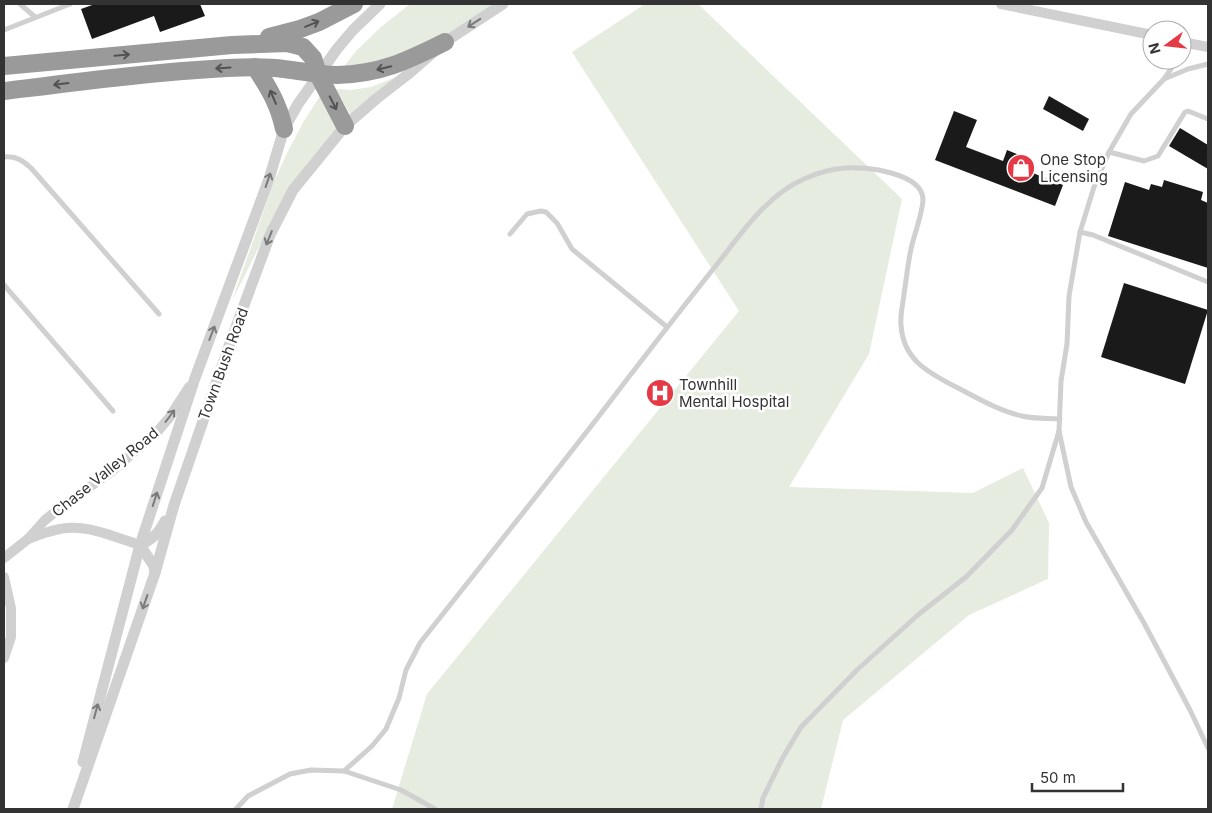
<svg xmlns="http://www.w3.org/2000/svg" width="1212" height="813" viewBox="0 0 1212 813" font-family="Inter,sans-serif">
<style>
.green{fill:#e6ecdf}
.building{fill:#1a1a1a}
.lines{fill:none;stroke-linecap:round;stroke-linejoin:round}
.service{stroke:#d0d0d0;stroke-width:5}
.minor{stroke:#d0d0d0;stroke-width:10}
.tertiary{stroke:#d0d0d0;stroke-width:11}
.motorway{stroke:#9a9a9a;stroke-width:18}
.oneway{stroke:#7a7a7a}
.oneway2{stroke:#525252}
.labels{text-anchor:middle;dominant-baseline:central;stroke-width:5;stroke-linejoin:round;paint-order:stroke}
.poi-label{font-size:15px;fill:#333;stroke:#fff;text-anchor:start}
.street-label{font-size:15px;fill:#333;stroke:#fff}
</style>
<rect width="100%" height="100%" fill="#fff"/>
<g class="green">
<polygon points="410,4 496,4 411,58 339,73 356,51 381,27"/>
<polygon points="645,4 698,4 902,199 869,354 789,487 973,493 1023,468 1049,523 1048,579 969,615 843,720 821,809 392,809 427,694 739,311 572,52"/>
<polygon points="406,73 351,116 336,89 351,90 371,87"/>
<polygon points="322,93 335,116 337,131 319,149 298,178 278,209 232,301 273,184 287,153 304,121"/>
</g>
<g class="building">
<polygon points="95,4 200,4 205,16 160,32 154,16 92,39 81,9"/>
<polygon points="1049,96 1089,119 1083,131 1043,109"/>
<polygon points="954,111 977,120 966,147 1003,161 1007,150 1022,156 1018,167 1063,185 1055,206 935,160"/>
<polygon points="1180,128 1208,145 1208,169 1169,146"/>
<polygon points="1164,180 1203,192 1201,200 1208,203 1208,268 1108,236 1125,182 1149,190 1151,184 1162,187"/>
<polygon points="1124,283 1208,310 1185,384 1101,357"/>
</g>
<g class="lines">
<g class="service">
<polyline points="20,4 35,17"/>
<polyline points="4,30 70,4"/>
<polyline points="1177,60 1164,79 1131,114 1109,152 1094,187 1080,232 1069,296 1067,344 1061,381 1059,431 1071,487 1086,522 1144,623 1190,710 1208,748"/>
<polyline points="1164,79 1188,69 1208,64"/>
<polyline points="1109,152 1144,161 1158,156 1185,112 1188,111 1208,119"/>
<path d="M4,157c12,-1 18,3 27,11l128,146"/>
<polyline points="1080,232 1093,235 1208,282"/>
<polyline points="510,234 527,214 541,211 546,212 557,223 572,249 667,327"/>
<polyline points="4,285 113,411"/>
<polyline points="344,771 401,790 435,809"/>
<path d="M236,809l12,-13 42,-22 21,-4 33,1 28,-25 14,-17 13,-31 7,-28 14,-27c60,-76 120,-151 179,-227 38,-50 76,-99 115,-148 25,-31 52,-73 90,-89 13,-6 27,-10 41,-11 20,-2 77,5 78,31 0,11 -7,31 -10,42 -5,17 -6,35 -9,53 -1,10 -4,21 -3,31 2,34 26,47 53,61 22,11 45,25 68,30 12,3 26,2 38,3"/>
<polyline points="761,809 763,798 782,759 801,727 858,669 919,614 966,577 1012,530 1042,488 1059,431"/>
</g>
<g class="minor">
<polyline points="1001,4 1152,35"/>
<polyline points="1182,42 1208,47"/>
<path d="M28,539c13,-5 26,-10 39,-11 25,-2 50,10 73,17"/>
<polyline points="4,558 28,539 45,520 61,507 111,472 157,432 169,418 189,387"/>
<polyline points="4,577 11,608 11,637 4,658"/>
</g>
<g class="tertiary">
<path d="M140,545c13,-6 18,-11 25,-24"/>
<polyline points="140,545 154,566 155,573"/>
<polyline points="83,762 140,545 195,378 269,179 284,129 298,104 337,49 353,30 380,4"/>
<polyline points="73,809 155,573 174,505 230,343 270,235 293,190 345,126 376,99 407,75 445,42 503,4"/>
</g>
<g class="motorway">
<polyline points="269,37 300,29 319,22 354,4"/>
<polyline points="4,66 232,45 287,43 303,47 313,58 318,74 345,126"/>
<path d="M255,67c14,21 24,38 29,62"/>
<path d="M4,91c73,-9 149,-19 223,-23 19,-1 38,-2 57,1 18,2 35,6 53,6 43,-1 70,-14 108,-33"/>
</g>
</g>
<defs><path id="oneway-shaft" d="M-6 0H5M1.5-3L5.5 0L1.5 3" fill="none" stroke-width="1.6" stroke-linecap="round" stroke-linejoin="round" transform="scale(1.25)"/></defs>
<g class="oneway">
<use href="#oneway-shaft" transform="translate(474 23) rotate(147)"/>
<use href="#oneway-shaft" transform="translate(268 180) rotate(-71)"/>
<use href="#oneway-shaft" transform="translate(269 238) rotate(112)"/>
<use href="#oneway-shaft" transform="translate(212 333) rotate(-69)"/>
<use href="#oneway-shaft" transform="translate(170 416) rotate(-53)"/>
<use href="#oneway-shaft" transform="translate(155 499) rotate(-72)"/>
<use href="#oneway-shaft" transform="translate(145 602) rotate(109)"/>
<use href="#oneway-shaft" transform="translate(96 711) rotate(-75)"/>
</g>
<g class="oneway2">
<use href="#oneway-shaft" transform="translate(312 24) rotate(-23)"/>
<use href="#oneway-shaft" transform="translate(122 55) rotate(-5)"/>
<use href="#oneway-shaft" transform="translate(223 68) rotate(176)"/>
<use href="#oneway-shaft" transform="translate(384 68) rotate(166)"/>
<use href="#oneway-shaft" transform="translate(61 84) rotate(173)"/>
<use href="#oneway-shaft" transform="translate(273 97) rotate(-113)"/>
<use href="#oneway-shaft" transform="translate(333 103) rotate(63)"/>
</g>
<defs>
<symbol id="shop-disc" viewBox="-11 -11 22 22"><circle r="9.5" fill="#e63946" stroke="#fff"/><path d="M-5-2.5h2.3a2.7 3.5 0 0 1 5.4 0H5L5.5 6h-11ZM-1.5-2.5h3a1.5 2.3 0 0 0-3 0Z" fill="#fff"/></symbol>
<symbol id="hospital-disc" viewBox="-11 -11 22 22"><circle r="9.5" fill="#e63946" stroke="#fff"/><path d="M-5-5h3v3.5h4V-5h3V5h-3V1.5h-4V5h-3Z" fill="#fff"/></symbol>
</defs>
<g fill-rule="evenodd">
<use href="#shop-disc" x="1005" y="152" width="32" height="32"/>
<use href="#hospital-disc" x="644" y="377" width="32" height="32"/>
</g>
<g class="labels">
<g class="poi-label">
<text x="1040" y="159">One Stop<tspan x="1040" dy="17">Licensing</tspan></text>
<text x="679" y="384">Townhill<tspan x="679" dy="17">Mental Hospital</tspan></text>
</g>
<g class="street-label">
<text transform="translate(223 364) rotate(-70)">Town Bush Road</text>
<text transform="translate(105 472) rotate(-39)">Chase Valley Road</text>
</g>
</g>
<rect width="1212" height="813" fill="none" stroke="#333333" stroke-width="10"/>
<g transform="translate(1167 45) rotate(255)"><circle r="24" fill="#ffffff" stroke="#adadad"/>
<path d="M0-4L9 19L0 12L-9 19Z" fill="#e63946"/>
<text y="-8" font-size="14" font-weight="bold" text-anchor="middle" fill="#333333">N</text>
</g>
<path d="M1032 783v8h91v-8" fill="none" stroke="#333333" stroke-width="2.5"/>
<text x="1040" y="783" font-size="15" fill="#333333" stroke="#ffffff" stroke-width="4" paint-order="stroke">50 m</text>
</svg>
